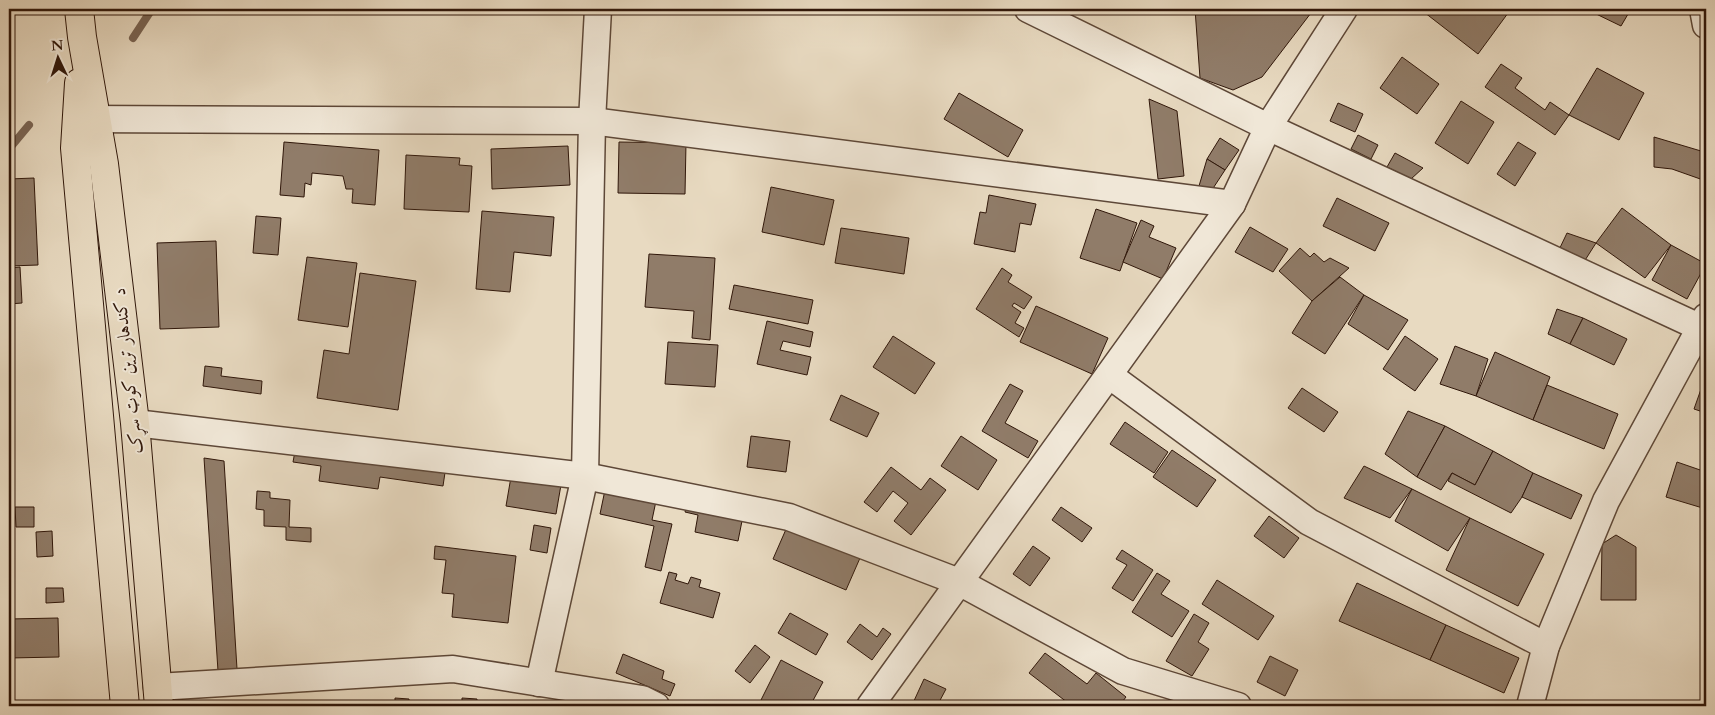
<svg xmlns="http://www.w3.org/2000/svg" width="1715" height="715" viewBox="0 0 1715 715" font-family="Cardo,Amiri,serif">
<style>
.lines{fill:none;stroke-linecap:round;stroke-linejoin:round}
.stream{stroke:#796453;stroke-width:8}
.building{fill:#907c69;stroke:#30170a}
.minor-casing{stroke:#5e4838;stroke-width:29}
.major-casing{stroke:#30170a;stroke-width:30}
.minor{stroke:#f0e7d7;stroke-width:26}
.major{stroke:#e8dac1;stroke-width:28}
.labels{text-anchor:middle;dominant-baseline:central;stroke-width:4;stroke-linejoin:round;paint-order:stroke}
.street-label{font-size:18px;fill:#30170a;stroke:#f0e7d7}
</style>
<rect width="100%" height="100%" fill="#e8dac1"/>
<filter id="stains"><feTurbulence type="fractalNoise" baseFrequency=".004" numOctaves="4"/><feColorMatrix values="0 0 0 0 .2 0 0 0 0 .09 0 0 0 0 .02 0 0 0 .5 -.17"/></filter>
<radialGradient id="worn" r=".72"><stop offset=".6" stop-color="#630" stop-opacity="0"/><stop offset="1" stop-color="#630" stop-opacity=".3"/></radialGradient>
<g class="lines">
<g class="stream">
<polyline points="133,38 152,9"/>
<polyline points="9,149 29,125"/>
</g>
</g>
<g class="building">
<polygon points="1195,9 1314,9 1262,77 1233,90 1200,78"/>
<polygon points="1420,9 1511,9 1478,54"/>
<polygon points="1591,9 1631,9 1621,26 1590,11"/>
<polygon points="1402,57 1439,84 1417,114 1380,88"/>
<polygon points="1501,64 1522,78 1515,88 1545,110 1550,102 1569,115 1555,135 1485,87"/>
<polygon points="1597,68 1644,93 1619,140 1569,115"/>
<polygon points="959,93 1023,130 1008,157 944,119"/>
<polygon points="1149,99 1177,111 1184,176 1158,179"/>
<polygon points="1461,101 1494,122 1468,164 1435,143"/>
<polygon points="1338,103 1363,114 1355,132 1330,121"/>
<polygon points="1358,135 1378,145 1371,159 1351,149"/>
<polygon points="1654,137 1701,151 1706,181 1672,169 1654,167"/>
<polygon points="1220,138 1239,150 1225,170 1207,159"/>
<polygon points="284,142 379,150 375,205 352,203 353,189 346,189 343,176 312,173 311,185 305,183 304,197 280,195"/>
<polygon points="619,142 686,143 685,194 618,193"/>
<polygon points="1518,142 1536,153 1515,186 1497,174"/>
<polygon points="568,146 570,185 492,189 491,149"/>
<polygon points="1395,153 1423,168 1411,179 1387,167"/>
<polygon points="406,155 460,158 459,165 472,166 469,212 404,209"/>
<polygon points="1207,159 1225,170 1208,196 1199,186"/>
<polygon points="34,178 38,265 9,266 9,179"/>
<polygon points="771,187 834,200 824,245 762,232"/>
<polygon points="989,195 1036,204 1031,225 1020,223 1015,252 974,244 980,212 986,213"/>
<polygon points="1337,198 1389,223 1375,251 1323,226"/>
<polygon points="1622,208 1671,245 1645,278 1596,243"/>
<polygon points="1096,209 1137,223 1120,271 1080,258"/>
<polygon points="482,211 554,217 551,256 514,252 510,292 476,289"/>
<polygon points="256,216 281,218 278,255 253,253"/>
<polygon points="1141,220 1154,226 1149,237 1176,248 1163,279 1123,262"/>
<polygon points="1250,227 1288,249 1273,272 1235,252"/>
<polygon points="841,228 909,238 904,274 835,263"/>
<polygon points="1567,233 1596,243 1582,265 1557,254"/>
<polygon points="216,241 219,327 160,329 157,243"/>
<polygon points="1671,245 1706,264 1687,299 1652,280"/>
<polygon points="1300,248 1310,257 1314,253 1324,262 1330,258 1349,268 1312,301 1279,271"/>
<polygon points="649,254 715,258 710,340 692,338 694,311 645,307"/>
<polygon points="307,257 357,263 348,327 298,320"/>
<polygon points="20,267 22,303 9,304 9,268"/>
<polygon points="1002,268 1012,275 1008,282 1032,297 1024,309 1014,303 1012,306 1021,312 1015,323 1024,328 1019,337 976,309"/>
<polygon points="360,273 416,281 398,410 317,398 324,350 349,354"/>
<polygon points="1340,277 1364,295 1325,354 1292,333 1312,301"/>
<polygon points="734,285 813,300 808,324 729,309"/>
<polygon points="1364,295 1408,320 1388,350 1348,324"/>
<polygon points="1036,306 1108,338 1092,374 1020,342"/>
<polygon points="1557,309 1583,318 1570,344 1548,334"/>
<polygon points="1583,318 1627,339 1614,365 1570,344"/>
<polygon points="767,321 813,332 810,347 783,341 780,350 811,357 807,375 757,364"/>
<polygon points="893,336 935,363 915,394 873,367"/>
<polygon points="1405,336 1438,359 1415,391 1383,369"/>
<polygon points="668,342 718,345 715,387 665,384"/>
<polygon points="1455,346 1488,359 1476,396 1440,384"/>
<polygon points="1495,352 1550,377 1533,420 1476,396"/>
<polygon points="205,366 222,368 221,376 262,381 261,394 203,386"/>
<polygon points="1706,375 1706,413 1694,409"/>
<polygon points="1010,384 1023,391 1005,423 1038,441 1028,458 982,431"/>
<polygon points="1547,385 1618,414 1604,449 1533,420"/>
<polygon points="1302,388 1338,412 1324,432 1288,408"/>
<polygon points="841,395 879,413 867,437 830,420"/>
<polygon points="1408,411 1445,426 1417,477 1385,454"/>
<polygon points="1125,422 1168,452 1154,473 1110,444"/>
<polygon points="1445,426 1493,451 1475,485 1452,473 1441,490 1417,477"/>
<polygon points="751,436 790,441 786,472 747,467"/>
<polygon points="961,436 997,460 978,490 941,466"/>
<polygon points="296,446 446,466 443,486 380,477 378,489 319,481 321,466 293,462"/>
<polygon points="1172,450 1216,480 1197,507 1153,477"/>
<polygon points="1493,451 1533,473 1522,497 1511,513 1448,481 1452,473 1475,485"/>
<polygon points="204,458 224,461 237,669 218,671"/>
<polygon points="1677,462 1706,472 1706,509 1666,497"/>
<polygon points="1364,466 1412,489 1390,518 1344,498"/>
<polygon points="891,467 921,490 930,478 946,490 911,535 894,521 908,503 893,491 877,512 864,502"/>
<polygon points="512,471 562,479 556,514 506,506"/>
<polygon points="1533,473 1582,495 1571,519 1522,497"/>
<polygon points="1412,489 1470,518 1448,551 1395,521"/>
<polygon points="605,490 656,501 652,520 672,524 661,571 645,567 654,526 600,514"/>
<polygon points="257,491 270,492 270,498 290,500 289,527 311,528 311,542 286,540 286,527 264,526 264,510 256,509"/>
<polygon points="688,500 744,511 738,541 695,532 698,515 685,512"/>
<polygon points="15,507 34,507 34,527 16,527"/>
<polygon points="1061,507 1092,528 1082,542 1052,520"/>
<polygon points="1269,516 1299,538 1284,558 1254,536"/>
<polygon points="1470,518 1544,554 1518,606 1446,570"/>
<polygon points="534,525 551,528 547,553 530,550"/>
<polygon points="787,527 860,558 846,590 773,559"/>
<polygon points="52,531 53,556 37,557 36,532"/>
<polygon points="1616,535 1636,547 1636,600 1601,600 1602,544"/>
<polygon points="435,546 516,556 508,623 452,617 454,594 442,593 446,560 434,559"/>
<polygon points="1033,546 1050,558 1030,586 1013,574"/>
<polygon points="1122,550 1153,570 1133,601 1112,588 1127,565 1116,559"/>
<polygon points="669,572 677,574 675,580 688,584 691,577 701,580 699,587 720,593 713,618 660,603"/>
<polygon points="1157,573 1170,581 1161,594 1189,611 1172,637 1132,612"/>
<polygon points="1217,580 1274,616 1258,640 1202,604"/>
<polygon points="1357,583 1446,625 1430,660 1339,621"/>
<polygon points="46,588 63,588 64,602 46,603"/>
<polygon points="790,613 828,634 816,655 778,633"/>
<polygon points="1194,614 1209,623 1198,642 1209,649 1192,676 1166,661"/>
<polygon points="58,618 59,657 9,658 9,619"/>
<polygon points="860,624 877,637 883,628 891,634 872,660 847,642"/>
<polygon points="1446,625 1519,658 1504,693 1430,660"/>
<polygon points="755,645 770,657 750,683 735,671"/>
<polygon points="1045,653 1087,684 1096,673 1126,697 1119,706 1072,706 1029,673"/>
<polygon points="623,654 664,671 662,679 675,684 670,696 616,673"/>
<polygon points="1270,656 1298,670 1285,696 1257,682"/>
<polygon points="781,660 823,682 810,706 763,706 759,704"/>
<polygon points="924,679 946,689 937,706 920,706 913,703"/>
<polygon points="395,698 409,699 409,706 395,706"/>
<polygon points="462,698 477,699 477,706 462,706"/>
</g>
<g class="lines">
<defs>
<g id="minor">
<polyline points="1028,9 1268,127 1699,327"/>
<polyline points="1703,9 1706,25"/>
<polyline points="77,119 592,121 1232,204"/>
<polyline points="1109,375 1309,522 1546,646"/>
<polyline points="135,423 585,476 789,517 959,582 1123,671 1238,706"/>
<polyline points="539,683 585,476 592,121 598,9"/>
<polyline points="157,687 453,669 642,699 656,706"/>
<polyline points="870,706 1232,204 1268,127 1344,9"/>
<polyline points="1530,706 1546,646 1606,501 1706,317"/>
</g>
<g id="major">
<polyline points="79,9 82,37 104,164 135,423 159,706"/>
<polyline points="79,83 75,148 125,706"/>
</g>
</defs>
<use href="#minor" class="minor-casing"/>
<use href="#major" class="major-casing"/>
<use href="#minor" class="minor"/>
<use href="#major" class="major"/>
</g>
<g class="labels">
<g class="street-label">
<text transform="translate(128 371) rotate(-96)">د کندهار ترين کوټ سړک</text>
</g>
</g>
<rect width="1715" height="715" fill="none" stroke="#e8dac1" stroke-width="30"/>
<rect x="10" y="10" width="1695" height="695" fill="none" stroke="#30170a" stroke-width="2.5"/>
<rect x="15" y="15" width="1685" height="685" fill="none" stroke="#30170a"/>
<g transform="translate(58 58) rotate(356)" stroke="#f0e7d7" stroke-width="4" paint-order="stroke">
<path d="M0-4L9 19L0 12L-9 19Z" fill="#30170a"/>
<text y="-8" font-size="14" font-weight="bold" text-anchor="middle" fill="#30170a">N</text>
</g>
<rect width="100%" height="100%" filter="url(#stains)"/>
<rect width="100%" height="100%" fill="url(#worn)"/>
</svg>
